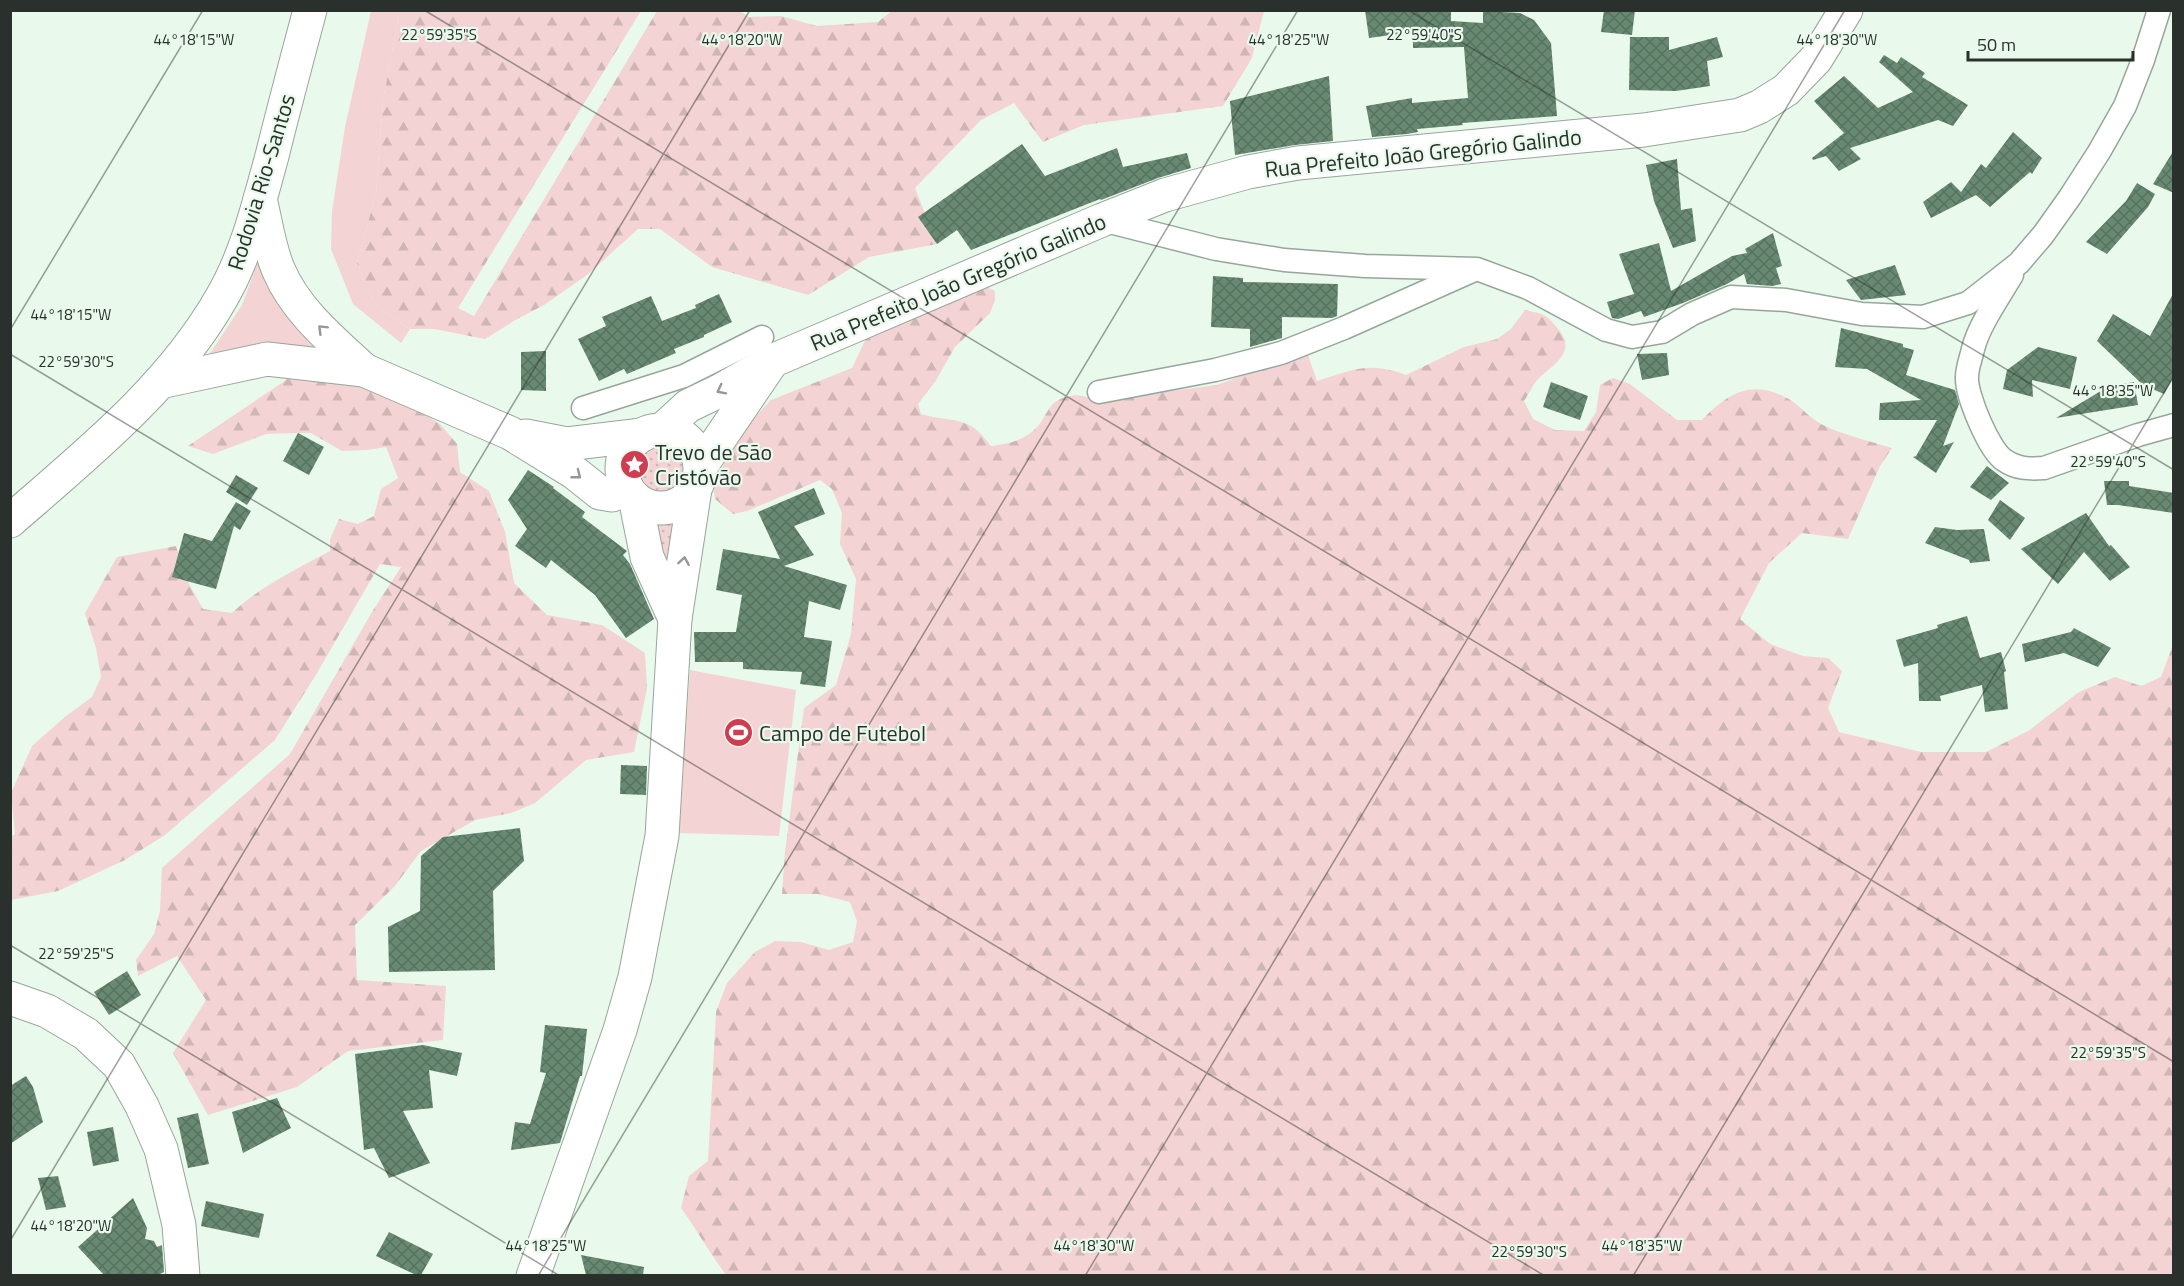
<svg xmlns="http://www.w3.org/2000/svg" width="2184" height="1286" viewBox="0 0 2184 1286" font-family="'Titillium Web',sans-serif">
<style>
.green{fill:#f3d3d3}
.forest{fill:url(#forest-firs)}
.park{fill:url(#park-dots)}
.building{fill:url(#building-cross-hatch)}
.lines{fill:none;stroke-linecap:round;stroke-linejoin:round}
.street-casing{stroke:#96a69b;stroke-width:25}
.secondary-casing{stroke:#96a69b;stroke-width:35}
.highway-casing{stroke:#96a69b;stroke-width:35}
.street{stroke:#fff;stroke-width:22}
.secondary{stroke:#fff;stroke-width:33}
.highway{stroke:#fff;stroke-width:33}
.oneway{stroke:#949895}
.ticks{fill:none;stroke:#2a302b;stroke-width:1.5;stroke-opacity:0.45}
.labels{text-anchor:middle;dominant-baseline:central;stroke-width:4.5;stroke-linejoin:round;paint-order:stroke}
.street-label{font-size:22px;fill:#2a302b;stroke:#e9faed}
.poi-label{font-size:22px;fill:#2a302b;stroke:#e9faed;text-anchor:start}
.ticks-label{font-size:15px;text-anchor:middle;fill:#2a302b;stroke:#e9faed;stroke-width:4.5;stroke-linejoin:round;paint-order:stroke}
</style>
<defs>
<pattern id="forest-firs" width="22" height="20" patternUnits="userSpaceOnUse" patternTransform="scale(1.5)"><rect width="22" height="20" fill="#f3d3d3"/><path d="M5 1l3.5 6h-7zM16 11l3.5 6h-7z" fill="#d0b5b5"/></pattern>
<pattern id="park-dots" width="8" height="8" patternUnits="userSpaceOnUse" patternTransform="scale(1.5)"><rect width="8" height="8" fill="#f3d3d3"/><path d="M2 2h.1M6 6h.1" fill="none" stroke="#d0b5b5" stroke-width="1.8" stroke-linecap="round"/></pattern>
<pattern id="building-cross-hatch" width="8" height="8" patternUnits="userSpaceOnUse" patternTransform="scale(1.5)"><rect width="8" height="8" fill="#688a72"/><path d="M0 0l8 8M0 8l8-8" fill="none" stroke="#56715e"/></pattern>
</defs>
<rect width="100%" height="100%" fill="#e9faed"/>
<g class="green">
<polygon points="371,11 404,11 399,15 383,100 376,193 357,263 375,305 410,329 401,343 353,304 331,249 332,211 345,127"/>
<polygon points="260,256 324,348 271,346 203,364 242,305"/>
<polygon points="690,670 796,690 779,836 679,833"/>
</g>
<g class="forest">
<polygon points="893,10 1264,11 1252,58 1223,106 1084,125 1043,142 1014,103 981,120 915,188 937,244 869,257 808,295 712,267 660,229 638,229 587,275 544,305 517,319 485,339 434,329 410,329 375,305 357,263 376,193 383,100 399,15 404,11 641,11 458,308 474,316 657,11 740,11 749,17 781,16 817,26 878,22"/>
<path d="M984,286l11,5v9l-5,13 -35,34 -20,35 -17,22 3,10c17,6 37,3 53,14 6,4 12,12 17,18 16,-2 31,-5 43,-16 15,-13 11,-29 36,-34 11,-3 21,4 32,4l115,-15 90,-33 10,29c36,-11 52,-20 89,-6l58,-28 33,-8 14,-10 14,-19c21,5 20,3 34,20 18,22 -6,35 -20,48 -6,6 -10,16 -15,23l9,18 22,11 29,1 12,-19 4,-27 13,-7 17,6 47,36h25c28,-29 52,-42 90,-19 10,7 18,17 29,23 22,11 48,17 71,24l-12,18 -32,73 -46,-6 -33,30 -29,56 30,25 33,12 25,2 14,13 -14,37 11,24 82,20h65l42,-21 51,-39 36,-15 26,9 20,-9 12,-32v630l-1446,1c-17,-22 -30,-46 -46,-68l8,-32 19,-15 8,-149 11,-29 28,-31 20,-11 26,1 28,8 24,-8 4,-21 -7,-19 -32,-8h-36l3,-42 19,-144 32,-23 15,-51 5,-55 -16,-35 2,-31 -10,-24 -12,-9 -73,31 -14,3 -18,-15 -2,-14 27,-52 31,-33 81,-32 18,-38z"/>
<path d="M292,376l77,7 32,15 40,27 16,19 3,28 29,19 16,41 9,51 33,32 55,10 43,28 2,35 -13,64 -48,8 -51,43 -24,10 -36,7 -54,31 -27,36 -39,38 2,55 89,6 -3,54 -95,11 -51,36 -89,28 -35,-62 33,-53 -29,-44 -39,20 -2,-16 18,-26 6,-23 2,-43 128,-114 82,-142 29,-45 -21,-3 -63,109 -42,67 -110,95 -40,25 -67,31 -47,9 -1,-63 5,-3 -4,-41 21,-47 34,-30 26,-19 9,-20 -5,-29 -11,-35 32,-56 59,-11 12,36 15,27 29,4c29,-27 63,-43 98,-62v-12l9,-20 19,5 16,-8 7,-27 17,-11 -12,-31 -19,3 -25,1 -31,-18h-13l-32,1 -53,20 -25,-8z"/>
</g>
<g class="park">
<circle cx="661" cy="470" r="27"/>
<polygon points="677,514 674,568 665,567 645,517"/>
</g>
<g class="building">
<polygon points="1365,10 1451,10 1451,21 1483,23 1483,11 1520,13 1534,20 1551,43 1557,116 1462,123 1463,125 1417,129 1418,132 1407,134 1372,137 1366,106 1412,98 1412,103 1468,98 1464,47 1413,48 1413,32 1369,38"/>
<polygon points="1604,10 1635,10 1632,35 1601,32"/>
<polygon points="1630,37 1669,37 1669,50 1717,37 1723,57 1707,61 1710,86 1676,91 1629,90"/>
<polygon points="1884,55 1897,63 1901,57 1925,73 1922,77 1968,105 1953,126 1938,120 1850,148 1861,159 1839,171 1826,156 1813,160 1812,158 1844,133 1814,101 1844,76 1878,108 1913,92 1879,62"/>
<polygon points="1329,76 1333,141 1295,145 1235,155 1230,101"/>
<polygon points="2013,132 2042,158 2032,174 2030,172 1990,207 1976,195 1931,218 1923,202 1951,182 1961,192 1981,164 1986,168"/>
<polygon points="1022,144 1045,176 1117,148 1123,167 1187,153 1191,168 1158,178 1101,200 1100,199 971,250 957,230 937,244 918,217"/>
<polygon points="2174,150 2174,193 2153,184"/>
<polygon points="1677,159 1681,210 1692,208 1696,241 1673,248 1654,201 1646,165"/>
<polygon points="2137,183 2155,194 2148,207 2107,254 2086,242 2126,201"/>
<polygon points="1773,233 1782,266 1776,268 1781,284 1772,286 1747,284 1744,274 1727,284 1683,303 1644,317 1641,311 1618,319 1612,318 1607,302 1634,294 1619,254 1659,243 1671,291 1732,256 1747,253 1745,249"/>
<polygon points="1895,265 1906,295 1861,300 1846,280"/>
<polygon points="1213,276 1243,278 1243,282 1338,284 1337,316 1332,318 1282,317 1282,338 1250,347 1250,329 1211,327"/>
<polygon points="2174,292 2174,376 2164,394 2143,385 2097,341 2113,314 2150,336"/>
<polygon points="719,294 732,322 704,335 704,337 674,349 676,353 627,374 624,369 599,381 578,339 606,326 602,317 651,296 662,321 696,308 695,305"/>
<polygon points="1841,328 1903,344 1903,347 1914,350 1906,375 1955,390 1959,404 1943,446 1954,442 1936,473 1913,457 1916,456 1937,420 1879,420 1880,403 1921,400 1867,369 1835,367"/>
<polygon points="2038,347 2077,357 2070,389 2032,380 2033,397 2003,389 2007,370"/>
<polygon points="546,351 546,391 521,390 521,352"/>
<polygon points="1667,353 1669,375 1642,380 1637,354"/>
<polygon points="1551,382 1588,396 1580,420 1543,407"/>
<polygon points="2134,382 2138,405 2056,418 2109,386"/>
<polygon points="298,433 324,447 309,475 283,461"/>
<polygon points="1987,466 2009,483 1991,500 1970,487"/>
<polygon points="528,470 554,487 553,488 585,512 582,517 627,551 623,555 630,564 654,619 626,638 595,595 551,560 546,568 515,546 527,529 508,500"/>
<polygon points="236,475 258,488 247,505 226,492"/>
<polygon points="2104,481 2129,481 2129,486 2174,493 2174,513 2118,505 2107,505"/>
<polygon points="814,488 825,514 794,526 814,555 784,566 847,585 840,610 809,601 804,637 832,641 825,687 800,684 802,672 743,669 743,662 695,662 694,632 736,632 742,595 716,590 723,549 780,559 758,512"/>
<polygon points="2000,500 2025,518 2010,540 1988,520"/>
<polygon points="236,502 251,511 240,530 234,526 216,589 172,577 184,533 212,541"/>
<polygon points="2086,513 2109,546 2111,545 2130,567 2110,581 2084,552 2058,584 2021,549"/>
<polygon points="1935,527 1957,530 1984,529 1990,561 1970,563 1969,560 1925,543"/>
<polygon points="1967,616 1980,658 2001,652 2006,671 2004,672 2008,709 1985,712 1982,685 1940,696 1941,701 1919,701 1918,663 1904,667 1896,640 1938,628 1937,625"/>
<polygon points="2074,628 2111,648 2098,667 2064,653 2025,662 2022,644 2071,632"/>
<polygon points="621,765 647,766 646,795 620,794"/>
<polygon points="520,828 524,861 493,891 495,970 389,972 388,927 420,911 421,856 443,837"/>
<polygon points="127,971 141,995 109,1015 94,992"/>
<polygon points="545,1025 587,1029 582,1076 580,1076 560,1143 511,1150 515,1122 530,1124 546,1073 540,1072"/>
<polygon points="423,1045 462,1053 457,1076 429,1070 433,1108 403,1111 430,1163 389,1178 374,1148 364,1150 355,1054"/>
<polygon points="26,1076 33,1087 43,1122 10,1144 10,1086"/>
<polygon points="277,1098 291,1128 243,1153 232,1112"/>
<polygon points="198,1113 209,1164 188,1168 177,1118"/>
<polygon points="113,1127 119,1161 93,1166 87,1132"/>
<polygon points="58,1176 66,1207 46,1210 38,1178"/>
<polygon points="133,1198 147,1228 145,1239 154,1241 157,1247 162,1245 164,1272 158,1275 104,1275 78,1247"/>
<polygon points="206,1201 264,1214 259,1238 201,1226"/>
<polygon points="389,1232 433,1254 421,1275 416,1275 376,1256"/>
<polygon points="581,1255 644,1267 643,1275 586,1275"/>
</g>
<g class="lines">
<defs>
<g id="street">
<polyline points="1102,220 1216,249 1284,260 1365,266 1477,269 1528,288 1606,330 1632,337 1662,332 1692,314 1731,297 1786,300 1862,314 1923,317 1968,303 2019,263 2043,235 2070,197 2099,152 2125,106 2143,60 2159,10"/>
<path d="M2012,275c-13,22 -33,50 -39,74 -2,9 -6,19 -6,28 -1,18 22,73 37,83 13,9 25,9 40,8l94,-33 36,-10"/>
<polyline points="1099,392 1215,370 1281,353 1344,328 1472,271"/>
<polyline points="583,408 684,376 762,337"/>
</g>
<g id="secondary">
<path d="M260,199c6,23 9,50 19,72 17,40 54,70 85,99"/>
<polyline points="160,382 267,359 364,370 510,433 575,473 600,493 612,495 626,486"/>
<polyline points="662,430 688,406 721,390 772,361 1102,220 1165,195 1248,172 1298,163 1644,130 1740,115 1759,107 1786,90 1816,59 1846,10"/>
<circle cx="661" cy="469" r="39"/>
<polyline points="526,436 567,444 642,435"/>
<polyline points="701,466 769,366"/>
<polyline points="635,498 647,557 675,619"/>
<polyline points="10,998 47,1011 86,1034 119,1065 142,1106 161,1149 179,1225 183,1276"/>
<polyline points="533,1276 620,1030 635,977 662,836 675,619 695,489"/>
</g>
<path id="highway" d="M10,521c77,-67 161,-134 212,-224 25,-43 37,-94 50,-141 12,-49 25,-97 38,-146"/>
</defs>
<use href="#street" class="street-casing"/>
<use href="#secondary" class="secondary-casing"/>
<use href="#highway" class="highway-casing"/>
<use href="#street" class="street"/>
<use href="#secondary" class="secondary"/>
<use href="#highway" class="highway"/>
</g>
<defs><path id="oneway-chevron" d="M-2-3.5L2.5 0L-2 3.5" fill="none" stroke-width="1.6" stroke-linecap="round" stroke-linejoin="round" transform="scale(1.5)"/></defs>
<g class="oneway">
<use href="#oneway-chevron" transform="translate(322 329) rotate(-135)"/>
<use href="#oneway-chevron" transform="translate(721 390) rotate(153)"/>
<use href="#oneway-chevron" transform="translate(577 475) rotate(38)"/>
<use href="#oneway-chevron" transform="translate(684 561) rotate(-81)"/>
</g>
<path class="ticks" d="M424,10l1750,1052M1408,10l766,460M10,330l193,-320M10,354l1535,922M10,945l550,331M10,1241l740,-1231M538,1276l760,-1266M1085,1276l760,-1266M1633,1276l541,-900"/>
<defs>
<symbol id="sight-disc" viewBox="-11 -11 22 22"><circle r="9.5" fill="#cf3e50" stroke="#e9faed"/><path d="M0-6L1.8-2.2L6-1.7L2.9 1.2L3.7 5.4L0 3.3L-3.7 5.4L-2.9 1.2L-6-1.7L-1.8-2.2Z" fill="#fff"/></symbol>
<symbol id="stadium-disc" viewBox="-11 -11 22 22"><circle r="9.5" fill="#cf3e50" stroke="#e9faed"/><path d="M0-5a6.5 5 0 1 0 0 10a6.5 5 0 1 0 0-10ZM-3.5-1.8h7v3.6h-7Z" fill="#fff"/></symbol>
</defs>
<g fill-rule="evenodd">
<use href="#sight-disc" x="618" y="448" width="33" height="33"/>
<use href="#stadium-disc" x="722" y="716" width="33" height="33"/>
</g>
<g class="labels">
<g class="street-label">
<text transform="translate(1423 153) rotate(-6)">Rua Prefeito João Gregório Galindo</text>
<text transform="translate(261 182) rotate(-73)">Rodovia Rio-Santos</text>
<text transform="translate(958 282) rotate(-23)">Rua Prefeito João Gregório Galindo</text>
</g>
<g class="poi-label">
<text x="655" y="452">Trevo de São<tspan x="655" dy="25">Cristóvão</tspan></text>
<text x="759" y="733">Campo de Futebol</text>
</g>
</g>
<g class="ticks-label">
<text x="439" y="40">22°59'35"S</text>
<text x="1424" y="40">22°59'40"S</text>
<text x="194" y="45">44°18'15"W</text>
<text x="742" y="45">44°18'20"W</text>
<text x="1289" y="45">44°18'25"W</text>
<text x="1837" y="45">44°18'30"W</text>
<text x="71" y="320">44°18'15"W</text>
<text x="76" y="367">22°59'30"S</text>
<text x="2113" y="396">44°18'35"W</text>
<text x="2108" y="467">22°59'40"S</text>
<text x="76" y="959">22°59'25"S</text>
<text x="2108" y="1058">22°59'35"S</text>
<text x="71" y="1231">44°18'20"W</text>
<text x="546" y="1251">44°18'25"W</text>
<text x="1094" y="1251">44°18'30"W</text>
<text x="1642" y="1251">44°18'35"W</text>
<text x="1529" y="1257">22°59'30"S</text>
</g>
<rect width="2184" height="1286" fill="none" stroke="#2a302b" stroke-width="24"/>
<path d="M1968 51v9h165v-9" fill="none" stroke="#2a302b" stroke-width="3"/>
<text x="1977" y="51" font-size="18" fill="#2a302b" stroke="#e9faed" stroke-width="4.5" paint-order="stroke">50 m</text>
</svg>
